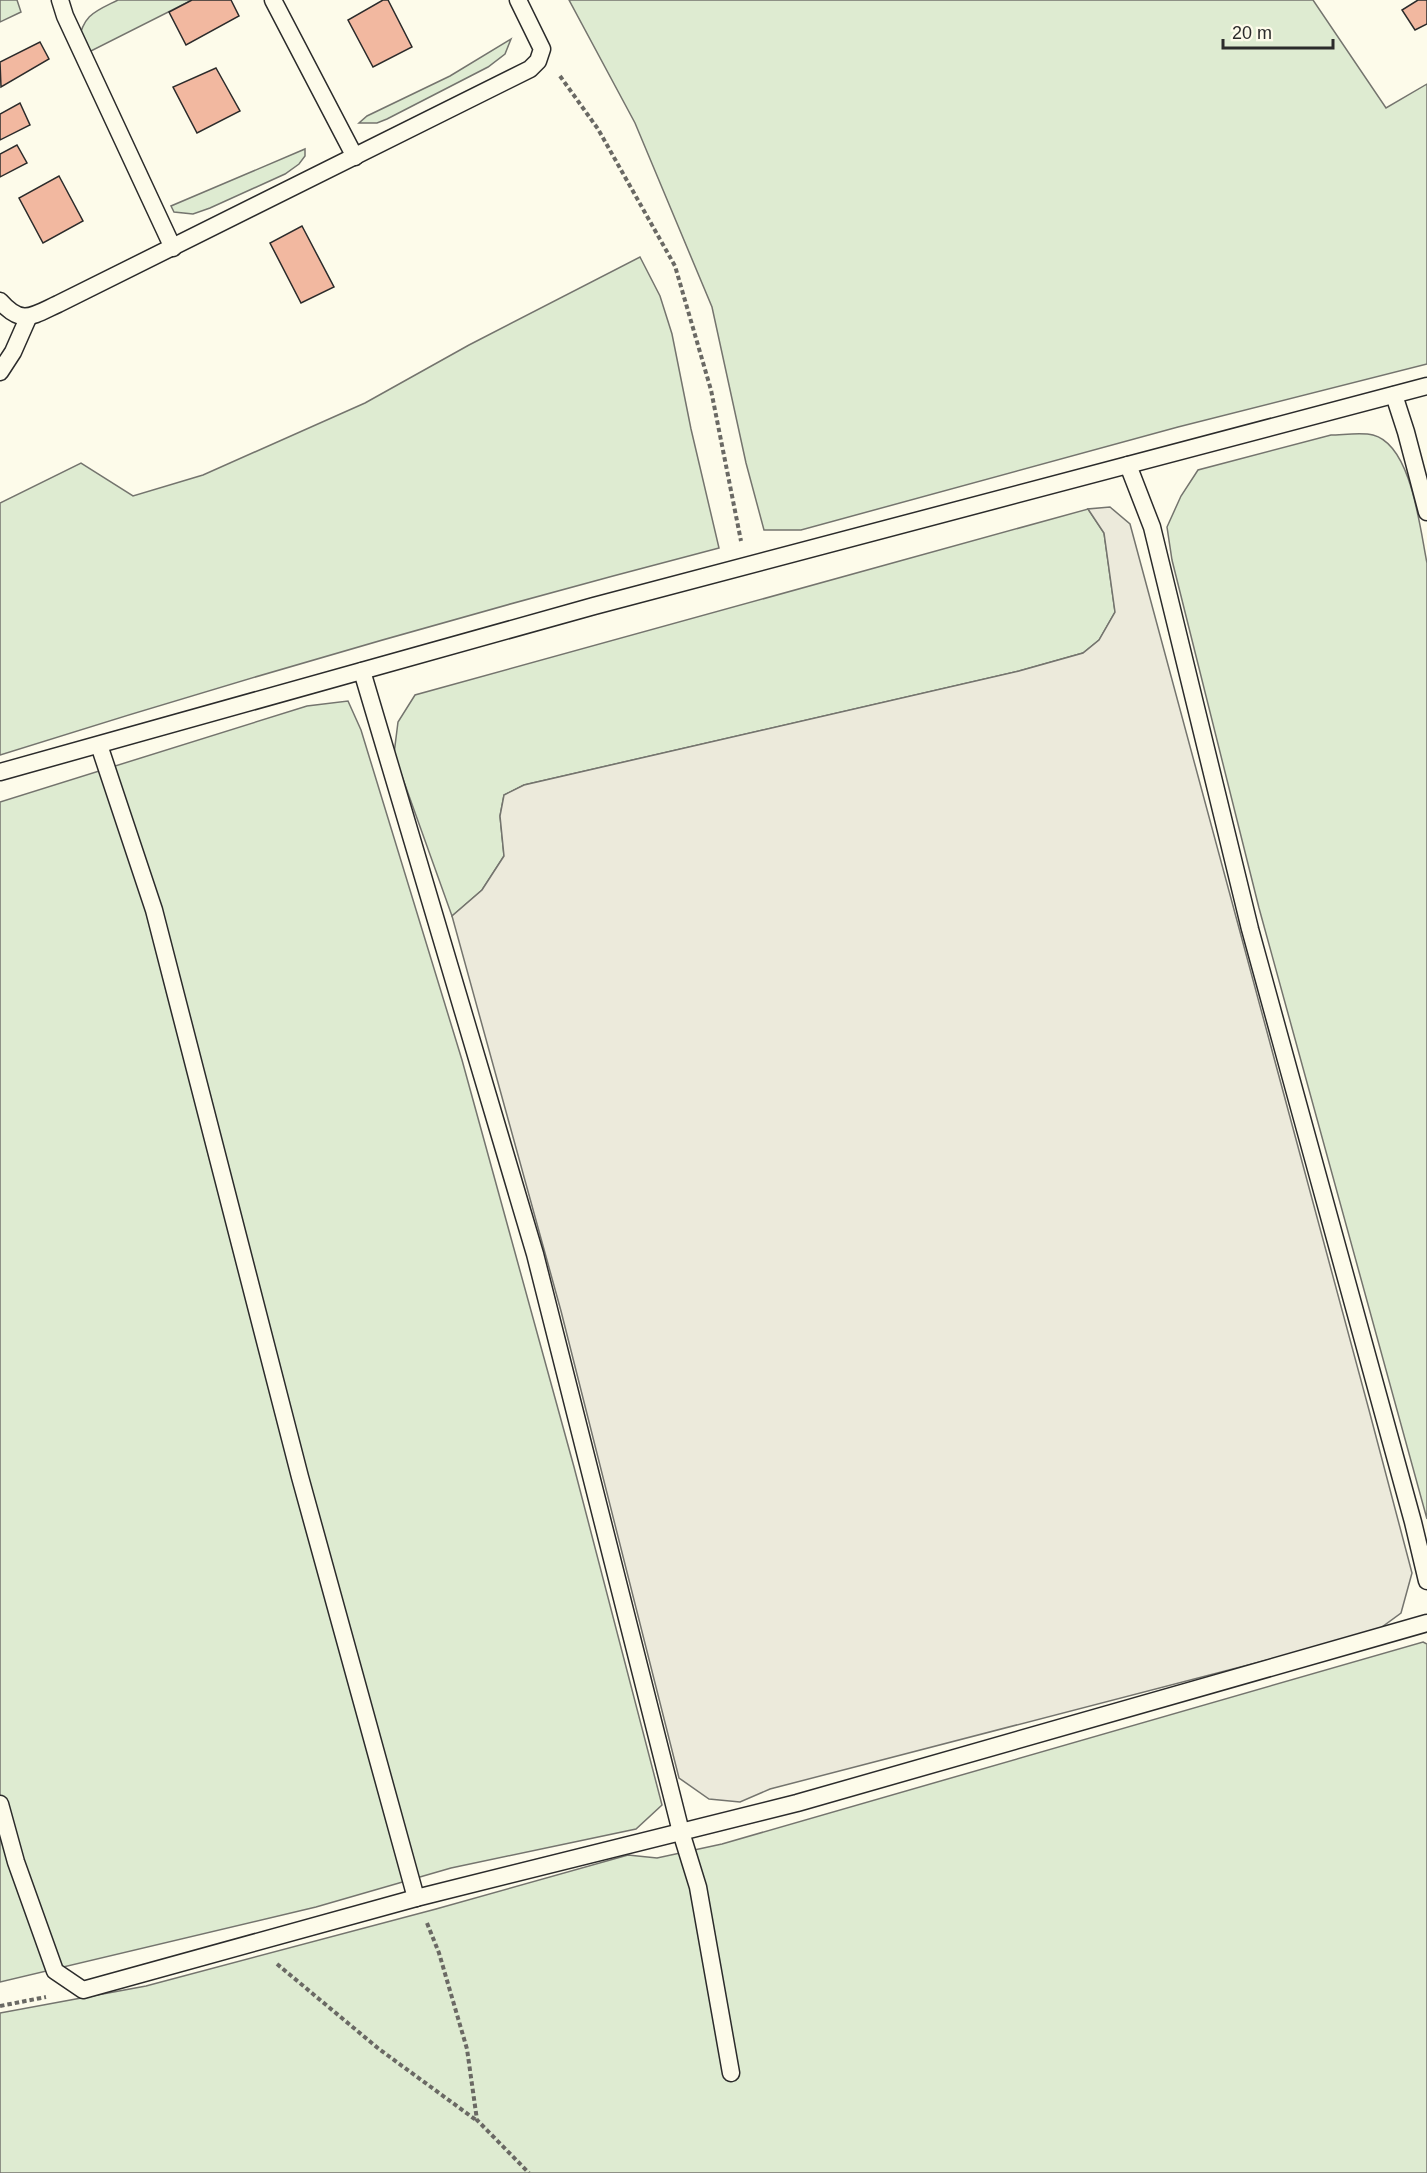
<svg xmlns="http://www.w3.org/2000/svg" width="1427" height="2173" viewBox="0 0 1427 2173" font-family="Arial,sans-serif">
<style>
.green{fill:#deebd1;stroke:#74746e;stroke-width:1.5}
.parking{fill:#eceadb;stroke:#74746e;stroke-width:1.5}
.building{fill:#f2b8a0;stroke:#2b2b2b;stroke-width:1.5}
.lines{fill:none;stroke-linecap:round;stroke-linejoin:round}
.lane-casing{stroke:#2b2b2b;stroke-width:19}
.path{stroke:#6a6964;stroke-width:4;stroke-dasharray:4.5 3;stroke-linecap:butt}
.lane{stroke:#fdfbea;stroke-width:16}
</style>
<rect width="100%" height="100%" fill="#fdfbea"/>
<g class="green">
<polygon points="0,0 17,0 21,12 0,22"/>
<path d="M118,0h74l-107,54 -7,-12c6,-28 16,-30 40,-42z"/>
<polygon points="569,0 1313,0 1386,108 1427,84 1427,364 1178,427 801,530 764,530 746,463 712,307 635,123"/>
<polygon points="511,39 505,54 488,67 387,119 377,123 359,123 367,116 450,76"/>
<polygon points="305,149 305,156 299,164 285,174 210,208 193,214 174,212 171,206"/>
<path d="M640,257l20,39 12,38 19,95 28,119c-242,63 -481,132 -719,207v-252l81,-40 52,33 70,-21 162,-72 104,-58z"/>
<path d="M1331,435c11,0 31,-3 42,0 39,10 47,95 54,128v956l-168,-611 -87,-348 -5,-33 14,-31 17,-26z"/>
<polygon points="1088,509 1104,533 1115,612 1099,640 1083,653 1019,671 524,785 504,795 500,816 504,856 482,890 452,916 394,754 398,722 415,695"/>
<polygon points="348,701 361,730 462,1060 574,1467 662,1805 636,1829 451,1868 316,1907 0,1982 0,802 307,706"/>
<polygon points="1423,1642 1427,1644 1427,2173 0,2173 0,2013 146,1986 436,1909 628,1855 657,1858 722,1844"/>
</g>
<polygon class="parking" points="1110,507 1130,524 1369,1410 1412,1573 1401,1613 1375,1632 770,1789 740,1802 709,1799 679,1778 561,1311 452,916 482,890 504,856 500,816 504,795 524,785 1019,671 1083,653 1099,640 1115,612 1104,533 1088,509"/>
<g class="building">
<polygon points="192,0 231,0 239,16 186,45 169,12"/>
<polygon points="383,0 388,0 412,47 373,67 348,20"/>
<polygon points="1418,0 1427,0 1427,24 1415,30 1402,10"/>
<polygon points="40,42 49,59 1,87 0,62"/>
<polygon points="216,68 240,111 197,133 173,87"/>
<polygon points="20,103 30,125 0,140 0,114"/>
<polygon points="17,145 27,163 0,177 0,154"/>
<polygon points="59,176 83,221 43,243 19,198"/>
<polygon points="302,226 334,287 301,303 270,243"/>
</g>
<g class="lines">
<defs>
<g id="lane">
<polyline points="60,0 65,16 173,248"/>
<polyline points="273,0 355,157"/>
<path d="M0,301c22,25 32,15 58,3l472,-235 8,-8 4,-12 -24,-49"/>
<polyline points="0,372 13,352 28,318"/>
<polyline points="1394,395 1406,432 1427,512"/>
<polyline points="1128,465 1152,527 1250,929 1413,1522 1427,1581"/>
<polyline points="362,671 535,1254 681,1832 698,1887 731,2073"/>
<polyline points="99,745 154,910 300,1477 416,1898"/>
<polyline points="0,772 594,606 1427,386"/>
<polyline points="0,1804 16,1862 55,1971 83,1990 416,1898 797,1803 1427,1623"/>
</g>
</defs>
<use href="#lane" class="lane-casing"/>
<g class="path">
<polyline points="560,76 598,129 675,266 711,390 741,541"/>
<polyline points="427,1923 439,1953 467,2049 477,2120 529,2173"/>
<polyline points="277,1964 379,2049 476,2120"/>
<polyline points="0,2006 46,1997"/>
</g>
<use href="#lane" class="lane"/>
</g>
<path d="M1223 39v9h110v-9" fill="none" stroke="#2b2b2b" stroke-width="3"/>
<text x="1232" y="39" font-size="18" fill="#2b2b2b" stroke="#fdfbea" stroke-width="4.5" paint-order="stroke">20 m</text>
</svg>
